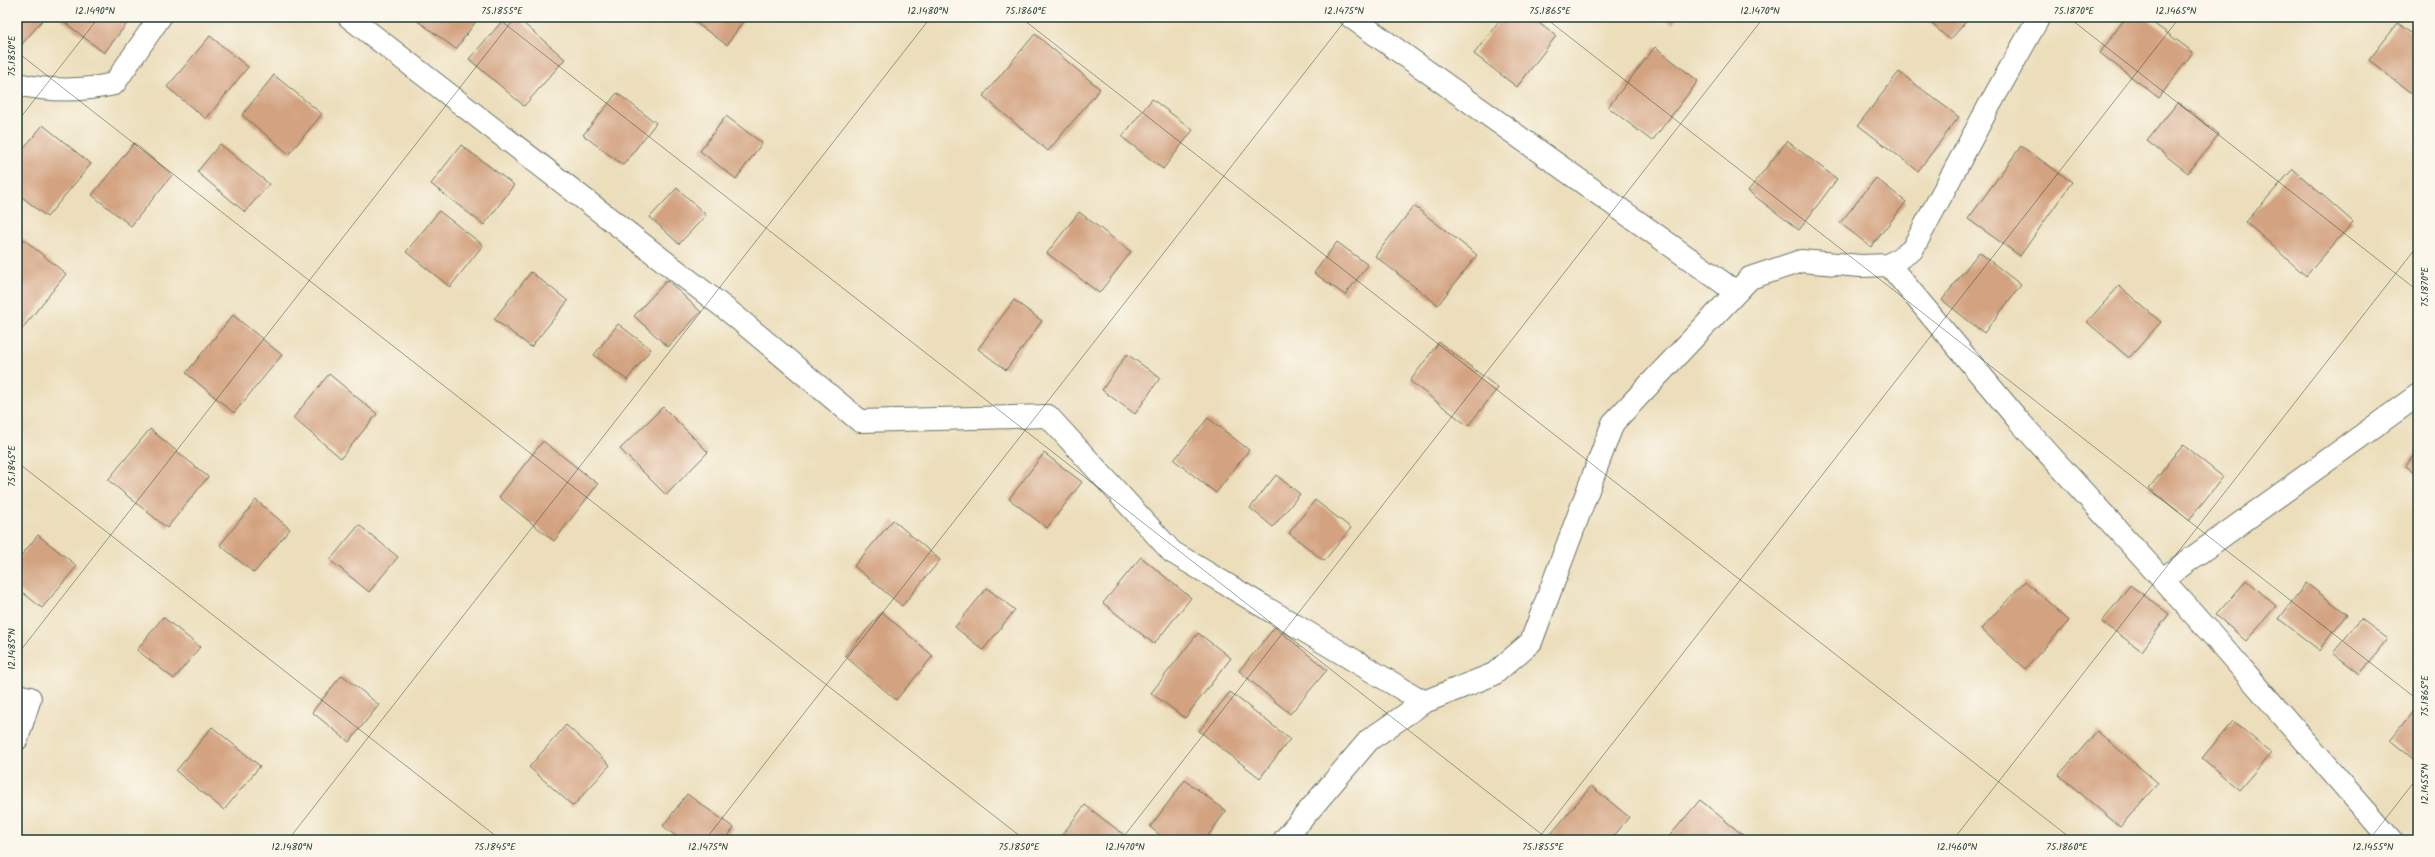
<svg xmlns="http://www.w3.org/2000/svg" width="2435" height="857" viewBox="0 0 2435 857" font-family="Kalam,sans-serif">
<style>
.building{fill:#d3a280}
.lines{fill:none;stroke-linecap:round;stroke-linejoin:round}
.minor-casing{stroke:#677563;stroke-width:24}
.minor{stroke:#fff;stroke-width:22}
.ticks{fill:none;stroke:#1f3d34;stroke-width:1;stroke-opacity:0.45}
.neatline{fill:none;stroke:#1f3d34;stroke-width:1.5}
.ticks-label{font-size:10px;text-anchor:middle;fill:#1f3d34}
</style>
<rect width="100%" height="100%" fill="#fbf7ec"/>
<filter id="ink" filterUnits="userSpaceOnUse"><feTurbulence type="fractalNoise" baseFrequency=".025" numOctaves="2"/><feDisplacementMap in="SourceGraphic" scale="8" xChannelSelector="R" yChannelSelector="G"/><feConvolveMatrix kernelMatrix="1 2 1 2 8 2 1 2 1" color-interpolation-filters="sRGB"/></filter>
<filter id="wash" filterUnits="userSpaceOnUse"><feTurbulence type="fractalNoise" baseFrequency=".012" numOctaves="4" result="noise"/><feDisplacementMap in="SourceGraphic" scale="16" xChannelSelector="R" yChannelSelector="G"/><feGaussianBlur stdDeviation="0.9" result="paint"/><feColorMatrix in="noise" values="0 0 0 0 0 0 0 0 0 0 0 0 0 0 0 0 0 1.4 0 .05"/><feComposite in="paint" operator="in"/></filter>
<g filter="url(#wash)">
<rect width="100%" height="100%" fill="#ecdebb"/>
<g id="blocks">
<g class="building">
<polygon points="17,17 45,17 17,50"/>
<polygon points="58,17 132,17 104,53"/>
<polygon points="416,17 479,17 456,49 415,19"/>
<polygon points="506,17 516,17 565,59 524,106 469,59"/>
<polygon points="694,17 746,17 727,45 692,20"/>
<polygon points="1502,17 1531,17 1556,36 1517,87 1474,54"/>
<polygon points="1663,17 1677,17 1673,24"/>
<polygon points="1924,17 1970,17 1950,40"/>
<polygon points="2126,17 2145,17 2193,52 2159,98 2100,53"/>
<polygon points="2398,23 2418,39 2418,86 2412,94 2369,60"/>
<polygon points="1035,34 1100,89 1048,151 983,96"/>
<polygon points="210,36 248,67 206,119 167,87"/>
<polygon points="1655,47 1698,81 1652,141 1608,107"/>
<polygon points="1899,72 1959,117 1918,171 1858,125"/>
<polygon points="274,75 322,114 289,154 242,115"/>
<polygon points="617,93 656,123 623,165 583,135"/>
<polygon points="1152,99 1193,130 1163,169 1122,137"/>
<polygon points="2178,102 2219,134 2188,173 2147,141"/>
<polygon points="726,116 762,143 736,179 700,151"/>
<polygon points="43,125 91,164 47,217 17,193 17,156"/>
<polygon points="1787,141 1837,179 1799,230 1748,191"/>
<polygon points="134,143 172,175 131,226 92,195"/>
<polygon points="220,144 269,184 245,212 197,172"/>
<polygon points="461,145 514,185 484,225 431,184"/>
<polygon points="2021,146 2072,182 2020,256 1968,219"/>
<polygon points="2293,169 2353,222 2306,276 2246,222"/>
<polygon points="1876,178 1906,202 1871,247 1840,223"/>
<polygon points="677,188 706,215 679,244 650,217"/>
<polygon points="1414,206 1477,255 1438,305 1375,256"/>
<polygon points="439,211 483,245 450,287 406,252"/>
<polygon points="1079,212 1131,252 1099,293 1047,253"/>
<polygon points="22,238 66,274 17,335 17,244"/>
<polygon points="1337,242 1368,265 1345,295 1314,273"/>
<polygon points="1979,252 2021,285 1984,333 1942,300"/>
<polygon points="531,272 568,301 531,347 494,319"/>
<polygon points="667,280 701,312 668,347 634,316"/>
<polygon points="2119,286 2161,322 2129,358 2087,322"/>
<polygon points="1014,300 1042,321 1006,370 978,349"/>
<polygon points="233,315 282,355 234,413 186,373"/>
<polygon points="618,324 651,349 627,380 594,355"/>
<polygon points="1439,342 1498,388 1468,426 1410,381"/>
<polygon points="1127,354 1160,378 1135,414 1102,390"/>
<polygon points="329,374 377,414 341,458 293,418"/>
<polygon points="663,407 708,452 666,495 620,449"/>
<polygon points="1208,418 1249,450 1216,493 1174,460"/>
<polygon points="150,429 208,477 167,528 108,480"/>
<polygon points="543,441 598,484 554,541 499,497"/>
<polygon points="2183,445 2223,477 2189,520 2149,488"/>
<polygon points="2418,449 2418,475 2406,466"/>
<polygon points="1044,453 1082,482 1047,528 1009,499"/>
<polygon points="1276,475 1300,494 1273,527 1250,508"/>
<polygon points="256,500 290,529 254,573 220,545"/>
<polygon points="1315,500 1351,528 1324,561 1289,533"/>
<polygon points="893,520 940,560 902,606 854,566"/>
<polygon points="359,525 398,557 369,592 330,560"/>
<polygon points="38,535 77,566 42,608 17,588 17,561"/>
<polygon points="1141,557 1191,598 1154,644 1103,603"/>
<polygon points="2247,580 2276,606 2246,641 2216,615"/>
<polygon points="2025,581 2069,621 2025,669 1981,629"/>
<polygon points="2306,583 2347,614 2319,650 2279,619"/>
<polygon points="2130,585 2169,614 2142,651 2102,622"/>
<polygon points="987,588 1015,610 983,650 955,627"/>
<polygon points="882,612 933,656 896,700 845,656"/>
<polygon points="163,617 200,647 174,679 137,650"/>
<polygon points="2361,619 2388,639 2360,674 2333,653"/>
<polygon points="1275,627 1327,670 1290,714 1239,671"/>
<polygon points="1198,633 1231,658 1185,718 1151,693"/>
<polygon points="342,675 379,705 349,742 312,712"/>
<polygon points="1230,692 1290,739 1260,778 1199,731"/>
<polygon points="2418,705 2418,763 2390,740"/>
<polygon points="2233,721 2271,753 2239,790 2202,758"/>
<polygon points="566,725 610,765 573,806 529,767"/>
<polygon points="212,727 260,766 224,810 176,771"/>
<polygon points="2097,731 2158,783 2120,827 2059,775"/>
<polygon points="1185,780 1226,811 1205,840 1166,840 1150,827"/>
<polygon points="1591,786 1629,817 1611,840 1546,840"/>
<polygon points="687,794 734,828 725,840 681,840 663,826"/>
<polygon points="1700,800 1749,840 1666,840"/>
<polygon points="1085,805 1128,838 1127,840 1058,840"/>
</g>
</g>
</g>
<g filter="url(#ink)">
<use href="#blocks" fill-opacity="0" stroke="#677563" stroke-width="1"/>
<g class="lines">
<defs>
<g id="minor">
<polyline points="349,17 735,316 860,421 1048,416 1172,552 1424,702"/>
<polyline points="1351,17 1736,292"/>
<path d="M17,84c31,7 66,7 97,0l46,-67"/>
<polyline points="1889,265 2019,421 2210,632 2391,840"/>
<polyline points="2163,579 2418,395"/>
<polyline points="17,695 30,698 17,739"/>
<polyline points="1284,840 1369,740 1424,702 1494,674 1531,642 1613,423 1750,278 1801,261 1861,266 1889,265 1912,250 1989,106 2039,17"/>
</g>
</defs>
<use href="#minor" class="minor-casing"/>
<use href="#minor" class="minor"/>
</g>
</g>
<path class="ticks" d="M496,17l1053,823M1020,17l1053,823M1544,17l874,683M2068,17l350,274M17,52l1008,788M17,122l82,-105M17,462l484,378M17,655l498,-638M288,840l643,-823M705,840l643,-823M1121,840l643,-823M1537,840l643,-823M1953,840l465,-595M2369,840l49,-63"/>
<rect width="2435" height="857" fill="none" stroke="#fbf7ec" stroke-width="44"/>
<rect x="22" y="22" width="2391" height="813" class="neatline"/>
<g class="ticks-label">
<text x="95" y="14">12.1490°N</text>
<text x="502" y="14">75.1855°E</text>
<text x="928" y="14">12.1480°N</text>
<text x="1026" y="14">75.1860°E</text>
<text x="1344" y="14">12.1475°N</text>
<text x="1550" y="14">75.1865°E</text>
<text x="1760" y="14">12.1470°N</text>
<text x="2074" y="14">75.1870°E</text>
<text x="2176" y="14">12.1465°N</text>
<text transform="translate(11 56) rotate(-90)" y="4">75.1850°E</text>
<text transform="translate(2424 287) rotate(-90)" y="4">75.1870°E</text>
<text transform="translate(11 466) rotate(-90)" y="4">75.1845°E</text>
<text transform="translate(11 649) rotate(-90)" y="4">12.1485°N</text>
<text transform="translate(2424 696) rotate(-90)" y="4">75.1865°E</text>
<text transform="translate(2424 784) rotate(-90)" y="4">12.1455°N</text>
<text x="292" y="850">12.1480°N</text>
<text x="495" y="850">75.1845°E</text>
<text x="708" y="850">12.1475°N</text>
<text x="1019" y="850">75.1850°E</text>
<text x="1125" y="850">12.1470°N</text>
<text x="1543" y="850">75.1855°E</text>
<text x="1957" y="850">12.1460°N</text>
<text x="2067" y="850">75.1860°E</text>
<text x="2373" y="850">12.1455°N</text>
</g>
</svg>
